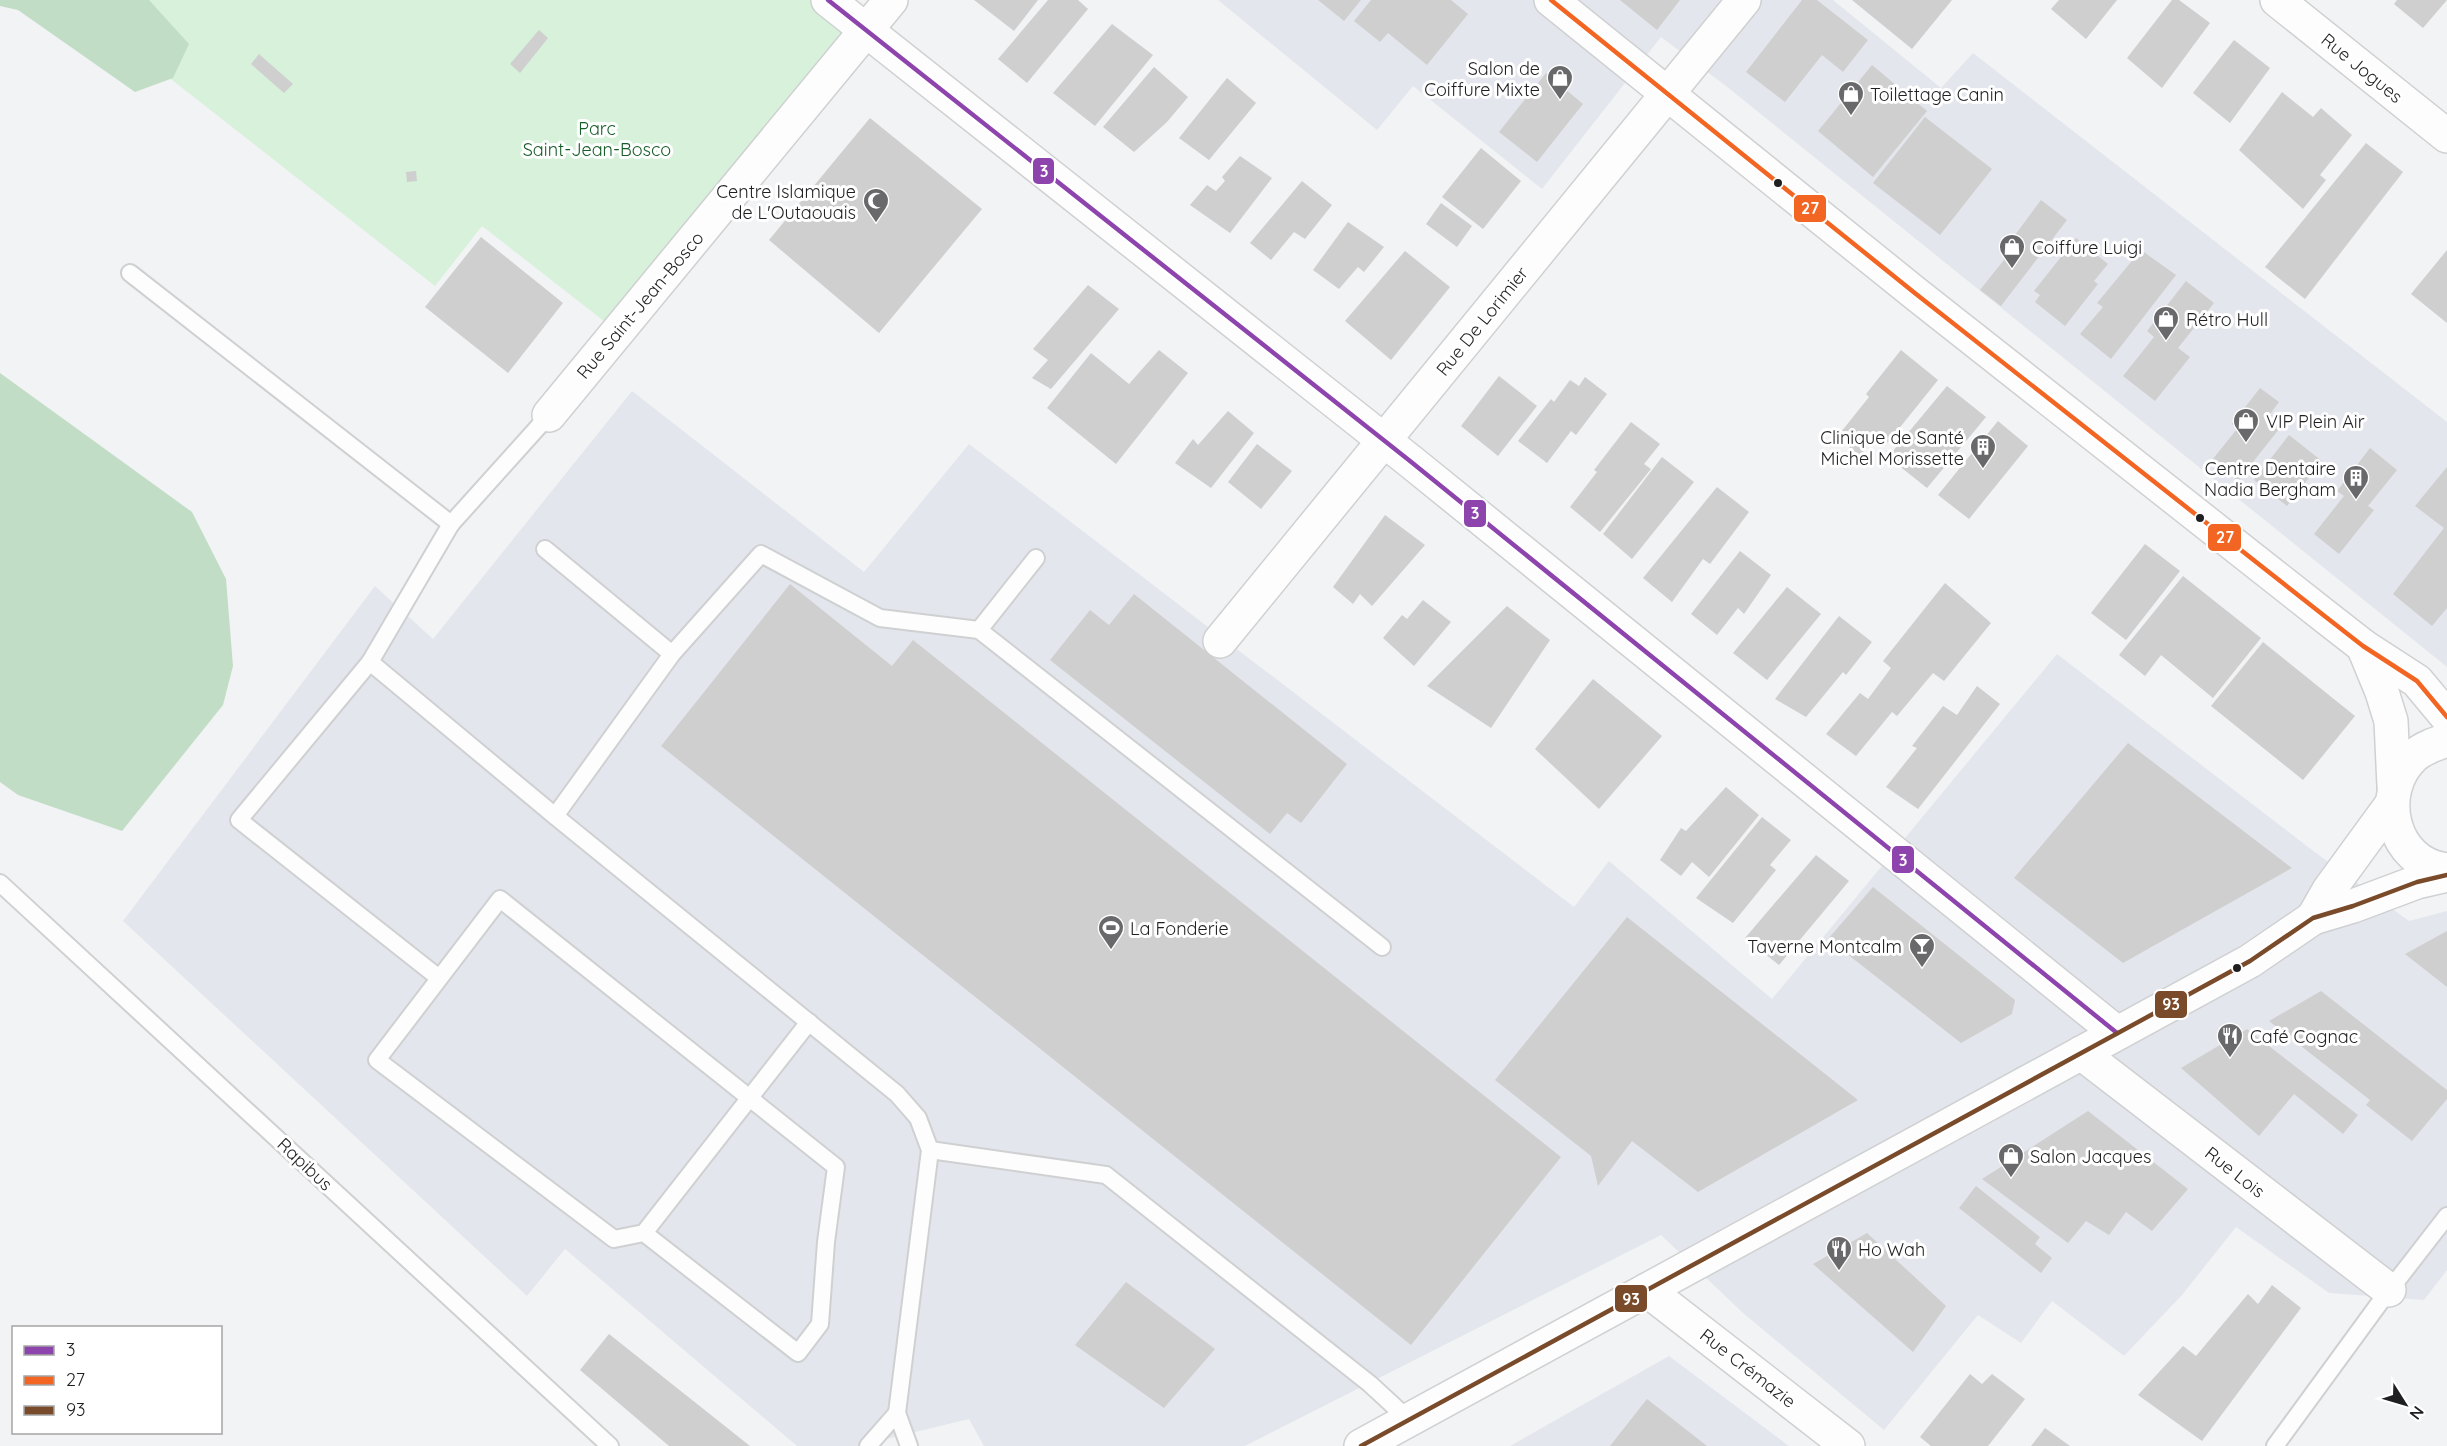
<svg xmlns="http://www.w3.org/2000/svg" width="2447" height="1446" viewBox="0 0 2447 1446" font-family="Quicksand,sans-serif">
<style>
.built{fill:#e4e6ed}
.green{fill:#d7f1db}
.forest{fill:#c2ddc6}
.building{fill:#cfcfcf}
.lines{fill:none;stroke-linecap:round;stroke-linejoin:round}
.service-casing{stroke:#cfd0d1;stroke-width:20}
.minor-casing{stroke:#cfd0d1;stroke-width:36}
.secondary-casing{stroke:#cfd0d1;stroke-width:36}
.service{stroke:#fdfdfe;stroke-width:16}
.minor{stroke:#fdfdfe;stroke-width:33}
.secondary{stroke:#fdfdfe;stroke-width:33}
.bus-1-casing{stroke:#fff;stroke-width:9}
.bus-2-casing{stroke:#fff;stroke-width:9}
.bus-3-casing{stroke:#fff;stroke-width:9}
.bus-1{stroke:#8e44ad;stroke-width:4.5}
.bus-2{stroke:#f26522;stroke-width:4.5}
.bus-3{stroke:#7a4b2a;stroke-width:4.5}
.bus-dot{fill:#1f1f21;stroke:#fff;stroke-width:2}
.labels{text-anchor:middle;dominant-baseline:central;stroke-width:6;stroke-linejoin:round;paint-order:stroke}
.poi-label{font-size:18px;fill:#1f1f21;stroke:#fff;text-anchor:start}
.street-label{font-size:18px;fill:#1f1f21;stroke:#fff}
.park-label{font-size:18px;fill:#165d27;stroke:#fff}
.line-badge{stroke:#fff;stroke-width:2}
.badge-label{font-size:16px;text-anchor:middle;font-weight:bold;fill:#fff}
</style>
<rect width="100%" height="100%" fill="#f2f3f5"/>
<g class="built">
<polygon points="1218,0 1833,0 1941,88 1973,53 2447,422 2447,667 1726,86 1661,37 1542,189 1413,86 1377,130"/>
<polygon points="632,391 864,572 969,444 1574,907 1609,861 1772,999 2057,654 2308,847 2409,921 2447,911 2447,1270 2424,1300 2329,1293 2236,1227 2182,1295 2124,1356 2052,1301 2021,1343 1978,1315 1884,1430 1743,1313 1661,1235 1245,1446 984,1446 969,1419 857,1446 797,1446 565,1249 527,1296 123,921 375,586 433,639"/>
<polygon points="1669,1356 1789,1446 1510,1446"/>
</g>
<polygon class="green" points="70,0 829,0 867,30 618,332 482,226 435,286"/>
<g class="forest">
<polygon points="0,0 149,0 189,44 173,78 135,92 18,10 0,6"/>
<polygon points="0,373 192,512 226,579 233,666 223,705 122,831 18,795 0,782"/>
</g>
<g class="building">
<polygon points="974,0 1038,0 1014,31"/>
<polygon points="1048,0 1078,0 1088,9 1027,83 998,59"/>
<polygon points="1318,0 1361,0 1344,21"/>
<polygon points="1371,0 1451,0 1468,14 1427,65 1388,33 1380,42 1354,21"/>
<polygon points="1620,0 1680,0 1657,30"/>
<polygon points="1802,0 1817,0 1868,40 1843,72 1822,55 1785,102 1746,72"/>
<polygon points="1852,0 1952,0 1912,49"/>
<polygon points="2059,0 2117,0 2086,39 2051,9"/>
<polygon points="2172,0 2179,0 2210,23 2162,88 2127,58"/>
<polygon points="2397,0 2447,0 2423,28 2394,4"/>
<polygon points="1112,24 1153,55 1095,126 1053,93"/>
<polygon points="539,30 548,38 520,73 510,64"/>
<polygon points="2234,40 2270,68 2230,123 2193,93"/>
<polygon points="259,54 293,84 284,93 251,64"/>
<polygon points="1872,65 1927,111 1873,177 1818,131"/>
<polygon points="1154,67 1188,97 1167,122 1134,152 1103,127"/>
<polygon points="1546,73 1583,104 1537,162 1499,132"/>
<polygon points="1227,78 1256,103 1209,160 1179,138"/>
<polygon points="2282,92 2313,117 2321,108 2352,135 2320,175 2326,180 2303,209 2239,150"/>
<polygon points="1925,117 1992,169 1940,235 1873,183"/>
<polygon points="870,118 982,209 879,333 769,240"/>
<polygon points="2366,143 2403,172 2305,299 2265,267"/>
<polygon points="1481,148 1521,181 1483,229 1442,197"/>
<polygon points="1240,156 1272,178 1230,233 1190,205 1207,185 1216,191 1225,181 1222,177"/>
<polygon points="416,171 417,181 407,182 406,172"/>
<polygon points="1302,181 1332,205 1305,239 1294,232 1271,260 1250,243"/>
<polygon points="2041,200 2067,220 2001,306 1980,290 2011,251 2006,247"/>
<polygon points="1441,203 1472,226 1457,247 1426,224"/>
<polygon points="1348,222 1384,247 1364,272 1358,267 1339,289 1313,270"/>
<polygon points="481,237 563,303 508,373 425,307"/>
<polygon points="2076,238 2108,264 2094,281 2098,284 2065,326 2035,302 2040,295 2034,291"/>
<polygon points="2141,250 2176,275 2111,359 2080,334 2103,307 2097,303"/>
<polygon points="2447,250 2447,323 2411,294"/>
<polygon points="1405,251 1450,287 1391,360 1345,321"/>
<polygon points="2186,281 2214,303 2178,348 2190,357 2155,401 2123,376 2154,337 2147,331"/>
<polygon points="1088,285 1119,309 1051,389 1032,378 1048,360 1033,349"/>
<polygon points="1159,350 1188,373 1116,464 1047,408 1091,353 1129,384"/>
<polygon points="1901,350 1938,380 1885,446 1875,437 1860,456 1837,437 1869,397 1866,394"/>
<polygon points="1499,376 1537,406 1498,456 1461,426"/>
<polygon points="1585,377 1607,394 1576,435 1571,431 1547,463 1518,441 1551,399 1554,402 1570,380 1579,386"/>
<polygon points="1947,386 1986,417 1927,488 1888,457"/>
<polygon points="2260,388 2279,402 2270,414 2283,424 2238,481 2212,460 2237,429 2232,424"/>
<polygon points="1228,411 1254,433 1211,488 1175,463 1193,439 1198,445"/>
<polygon points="1998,421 2028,446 1969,519 1938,495"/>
<polygon points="1631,422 1660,444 1644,464 1651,469 1600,532 1570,507 1597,472 1594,470"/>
<polygon points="2289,435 2322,461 2287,506 2254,480"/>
<polygon points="1257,444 1292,471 1261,509 1228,482"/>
<polygon points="2370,448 2397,470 2368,506 2374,510 2339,554 2314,534 2344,496 2337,491"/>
<polygon points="1662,457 1694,482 1632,559 1603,534"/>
<polygon points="2447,467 2447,608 2432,626 2393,594 2444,528 2415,506"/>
<polygon points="1717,487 1749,512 1710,564 1703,559 1672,602 1643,578"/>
<polygon points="1385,515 1425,545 1372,606 1360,594 1353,604 1333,587"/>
<polygon points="2145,544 2180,571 2126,640 2091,613"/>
<polygon points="1740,551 1771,575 1744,614 1738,608 1717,635 1691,614"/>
<polygon points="2183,576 2261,638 2213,698 2161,655 2145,676 2119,655"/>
<polygon points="1945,583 1991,623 1944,681 1933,673 1897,716 1892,712 1856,756 1826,734 1860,693 1868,699 1891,668 1883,661"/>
<polygon points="790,584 892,666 913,640 1561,1157 1411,1345 661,746"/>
<polygon points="1787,587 1821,614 1767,680 1733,653"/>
<polygon points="1134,594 1347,764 1301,823 1287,813 1270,834 1050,660 1090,610 1109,625"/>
<polygon points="1423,600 1451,622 1414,666 1383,638 1402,615 1407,619"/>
<polygon points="1507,606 1550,640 1491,728 1427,686"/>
<polygon points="1839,616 1872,642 1846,675 1843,672 1806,717 1775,699"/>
<polygon points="2263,642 2355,716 2303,780 2211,706"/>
<polygon points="1593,679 1662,736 1599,809 1535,749"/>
<polygon points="1977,686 2000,704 1918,809 1886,787 1917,748 1912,746 1943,706 1957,715"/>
<polygon points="2128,743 2292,868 2123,963 2014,878"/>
<polygon points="1726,787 1759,815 1709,877 1692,862 1681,876 1660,860 1681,828 1686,831"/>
<polygon points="1762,817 1791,840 1770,865 1776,870 1733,923 1696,898"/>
<polygon points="1816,855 1849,881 1779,965 1745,938"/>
<polygon points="1873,887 2015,1000 2012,1014 1961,1043 1828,939"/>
<polygon points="1627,917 1858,1100 1698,1192 1632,1141 1598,1186 1591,1156 1495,1080"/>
<polygon points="2447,931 2447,987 2405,954"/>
<polygon points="2321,991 2447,1090 2447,1099 2412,1141 2366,1105 2370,1100 2269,1021"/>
<polygon points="2247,1029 2358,1115 2343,1134 2294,1094 2259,1136 2181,1068"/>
<polygon points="2088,1111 2188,1189 2152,1231 2126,1212 2109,1235 2086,1221 2068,1243 1982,1179"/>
<polygon points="1976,1186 2040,1237 2035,1244 2052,1258 2041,1273 1959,1208"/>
<polygon points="1867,1233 1946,1306 1913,1352 1813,1264"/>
<polygon points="1126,1282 1215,1349 1164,1408 1075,1345"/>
<polygon points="2272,1285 2301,1308 2202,1441 2138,1395 2183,1346 2196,1356 2248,1294 2258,1304"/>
<polygon points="609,1334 750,1446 669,1446 580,1370"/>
<polygon points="1970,1374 1982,1384 1992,1374 2025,1399 1988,1446 1931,1446 1920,1437"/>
<polygon points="1647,1399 1707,1446 1610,1446"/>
<polygon points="2045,1428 2070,1446 2031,1446"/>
</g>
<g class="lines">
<defs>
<g id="service">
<polyline points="130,273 451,524 549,415"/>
<polyline points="451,524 370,662 555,816 897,1094 918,1118 930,1150 897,1413 909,1446"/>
<polyline points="545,549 672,654"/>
<polyline points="979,630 1036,558"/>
<polyline points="370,662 239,820 439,978"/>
<polyline points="555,816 672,654 761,554 880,618 979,630 1382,947"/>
<polyline points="0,883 610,1446"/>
<polyline points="930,1150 1106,1175 1370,1384 1409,1420"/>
<polyline points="644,1233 614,1239 377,1060 500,899 836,1167 826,1242 820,1324 798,1353 644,1233 809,1022"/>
<polyline points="868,1446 897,1413"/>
<polyline points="2275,1446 2381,1301 2447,1216"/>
</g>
<g id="minor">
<polyline points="828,0 1410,461 2117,1033"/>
<polyline points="2277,0 2447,136"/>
<polyline points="549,415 891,0"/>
<polyline points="1220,641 1744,0"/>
<polyline points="2081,1053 2389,1290"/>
<polyline points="1647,1290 1848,1446"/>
</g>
<g id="secondary">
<polyline points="1551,0 1916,294 2322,614 2363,646 2417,681 2447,717"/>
<polyline points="2363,646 2382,692 2391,721 2394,786"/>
<path d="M2447,740c-12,4 -24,8 -33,16 -39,36 -22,108 33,114"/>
<polyline points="2313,918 2329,890 2391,805"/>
<polyline points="1361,1446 2250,961 2313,918 2353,906 2417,882 2447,875"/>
</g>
</defs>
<use href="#service" class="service-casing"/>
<use href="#minor" class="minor-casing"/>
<use href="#secondary" class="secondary-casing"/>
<use href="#service" class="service"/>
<use href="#minor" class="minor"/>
<use href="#secondary" class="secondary"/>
<defs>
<polyline id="bus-1" points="828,0 1410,461 2117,1033"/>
<polyline id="bus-2" points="1551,0 1916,294 2322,614 2363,646 2417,681 2447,717"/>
<polyline id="bus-3" points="1361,1446 2250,961 2313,918 2353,906 2417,882 2447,875"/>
</defs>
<use href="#bus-1" class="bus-1-casing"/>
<use href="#bus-2" class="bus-2-casing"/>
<use href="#bus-3" class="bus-3-casing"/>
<use href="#bus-1" class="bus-1"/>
<use href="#bus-2" class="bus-2"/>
<use href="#bus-3" class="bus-3"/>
</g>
<defs>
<symbol id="shop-pin" viewBox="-11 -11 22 30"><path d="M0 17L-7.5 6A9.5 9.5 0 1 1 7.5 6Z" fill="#69696b" stroke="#fff"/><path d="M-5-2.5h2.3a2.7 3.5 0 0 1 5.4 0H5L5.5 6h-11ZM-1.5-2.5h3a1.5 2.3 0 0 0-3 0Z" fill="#fff"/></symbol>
<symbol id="mosque-pin" viewBox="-11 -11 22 30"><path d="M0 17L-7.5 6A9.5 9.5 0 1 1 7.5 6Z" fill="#69696b" stroke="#fff"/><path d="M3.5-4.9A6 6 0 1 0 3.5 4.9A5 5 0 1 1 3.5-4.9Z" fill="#fff"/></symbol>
<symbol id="building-pin" viewBox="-11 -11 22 30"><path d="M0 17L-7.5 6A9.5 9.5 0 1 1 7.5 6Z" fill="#69696b" stroke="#fff"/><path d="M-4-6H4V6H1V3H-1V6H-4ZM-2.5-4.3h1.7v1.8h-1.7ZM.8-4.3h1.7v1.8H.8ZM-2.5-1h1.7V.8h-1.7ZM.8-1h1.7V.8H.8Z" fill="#fff"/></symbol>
<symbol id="stadium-pin" viewBox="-11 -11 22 30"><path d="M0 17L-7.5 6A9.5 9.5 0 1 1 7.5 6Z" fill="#69696b" stroke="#fff"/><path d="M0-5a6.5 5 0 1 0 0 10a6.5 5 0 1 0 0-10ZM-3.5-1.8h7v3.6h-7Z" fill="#fff"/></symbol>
<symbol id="bar-pin" viewBox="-11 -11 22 30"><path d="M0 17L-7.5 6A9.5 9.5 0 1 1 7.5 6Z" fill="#69696b" stroke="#fff"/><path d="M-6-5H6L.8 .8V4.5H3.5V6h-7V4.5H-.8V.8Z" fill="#fff"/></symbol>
<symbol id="restaurant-pin" viewBox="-11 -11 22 30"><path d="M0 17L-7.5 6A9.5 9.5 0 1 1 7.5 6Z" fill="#69696b" stroke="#fff"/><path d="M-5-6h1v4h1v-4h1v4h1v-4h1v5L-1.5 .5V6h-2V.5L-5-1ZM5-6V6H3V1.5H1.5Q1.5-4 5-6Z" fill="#fff"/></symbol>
</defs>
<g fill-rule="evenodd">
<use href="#shop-pin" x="1545" y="63" width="30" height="40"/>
<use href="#shop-pin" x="1836" y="79" width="30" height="40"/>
<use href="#mosque-pin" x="861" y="186" width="30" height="40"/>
<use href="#shop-pin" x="1997" y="232" width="30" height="40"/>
<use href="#shop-pin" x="2151" y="304" width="30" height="40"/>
<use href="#shop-pin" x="2231" y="406" width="30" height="40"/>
<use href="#building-pin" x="1968" y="432" width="30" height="40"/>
<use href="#building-pin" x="2341" y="463" width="30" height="40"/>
<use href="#stadium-pin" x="1096" y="913" width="30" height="40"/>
<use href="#bar-pin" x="1907" y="931" width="30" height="40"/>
<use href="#restaurant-pin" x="2215" y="1021" width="30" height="40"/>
<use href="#shop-pin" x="1996" y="1141" width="30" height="40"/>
<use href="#restaurant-pin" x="1824" y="1234" width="30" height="40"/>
</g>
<g class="bus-dot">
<circle cx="1778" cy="183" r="5"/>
<circle cx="2200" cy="518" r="5"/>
<circle cx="2237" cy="968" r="5"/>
</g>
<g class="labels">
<g class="poi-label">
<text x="1540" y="68" text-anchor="end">Salon de<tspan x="1540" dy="21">Coiffure Mixte</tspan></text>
<text x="1870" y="94">Toilettage Canin</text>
<text x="856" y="191" text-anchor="end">Centre Islamique<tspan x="856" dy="21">de L'Outaouais</tspan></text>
<text x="2032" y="247">Coiffure Luigi</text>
<text x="2186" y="319">Rétro Hull</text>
<text x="2266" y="421">VIP Plein Air</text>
<text x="1964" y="437" text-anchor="end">Clinique de Santé<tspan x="1964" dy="21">Michel Morissette</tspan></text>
<text x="2336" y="468" text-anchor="end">Centre Dentaire<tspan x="2336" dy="21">Nadia Bergham</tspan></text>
<text x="1130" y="928">La Fonderie</text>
<text x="1902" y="946" text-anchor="end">Taverne Montcalm</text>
<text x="2250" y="1036">Café Cognac</text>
<text x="2030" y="1156">Salon Jacques</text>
<text x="1858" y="1249">Ho Wah</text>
</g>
<g class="street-label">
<text transform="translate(2362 68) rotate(39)">Rue Jogues</text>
<text transform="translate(640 305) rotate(-50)">Rue Saint-Jean-Bosco</text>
<text transform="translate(1482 321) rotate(-51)">Rue De Lorimier</text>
<text transform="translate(305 1164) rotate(43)">Rapibus</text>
<text transform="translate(2235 1172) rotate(38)">Rue Lois</text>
<text transform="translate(1748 1368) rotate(38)">Rue Crémazie</text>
</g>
<g class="park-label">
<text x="597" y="128">Parc<tspan x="597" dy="21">Saint-Jean-Bosco</tspan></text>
</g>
</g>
<g class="line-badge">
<rect x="1032" y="157" width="23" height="28" rx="6" fill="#8e44ad"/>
<rect x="1793" y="194" width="34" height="29" rx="6" fill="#f26522"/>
<rect x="1463" y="499" width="24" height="29" rx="6" fill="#8e44ad"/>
<rect x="2207" y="523" width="35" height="29" rx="6" fill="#f26522"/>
<rect x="1891" y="845" width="24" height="29" rx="6" fill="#8e44ad"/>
<rect x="2154" y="990" width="34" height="29" rx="6" fill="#7a4b2a"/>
<rect x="1614" y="1284" width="34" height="29" rx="6" fill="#7a4b2a"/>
</g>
<g class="badge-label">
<text x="1044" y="177">3</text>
<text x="1810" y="214">27</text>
<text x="1475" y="519">3</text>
<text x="2225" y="543">27</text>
<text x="1903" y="866">3</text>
<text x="2171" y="1010">93</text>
<text x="1631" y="1305">93</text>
</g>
<rect x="12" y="1326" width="210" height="108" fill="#ffffff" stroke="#a5a5a6" stroke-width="1.5"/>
<rect x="24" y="1346" width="30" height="9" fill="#8e44ad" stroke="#a5a5a6" stroke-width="1.5"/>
<text x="66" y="1356" font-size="18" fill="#1f1f21">3</text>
<rect x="24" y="1376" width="30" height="9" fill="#f26522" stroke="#a5a5a6" stroke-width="1.5"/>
<text x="66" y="1386" font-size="18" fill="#1f1f21">27</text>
<rect x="24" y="1406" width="30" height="9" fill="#7a4b2a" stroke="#a5a5a6" stroke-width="1.5"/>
<text x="66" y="1416" font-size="18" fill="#1f1f21">93</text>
<g transform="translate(2405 1404) rotate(127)" stroke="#ffffff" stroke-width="4.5" paint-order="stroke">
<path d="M0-4.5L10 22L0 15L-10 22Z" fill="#1f1f21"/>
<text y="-9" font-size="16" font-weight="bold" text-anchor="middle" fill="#1f1f21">N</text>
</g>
</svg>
